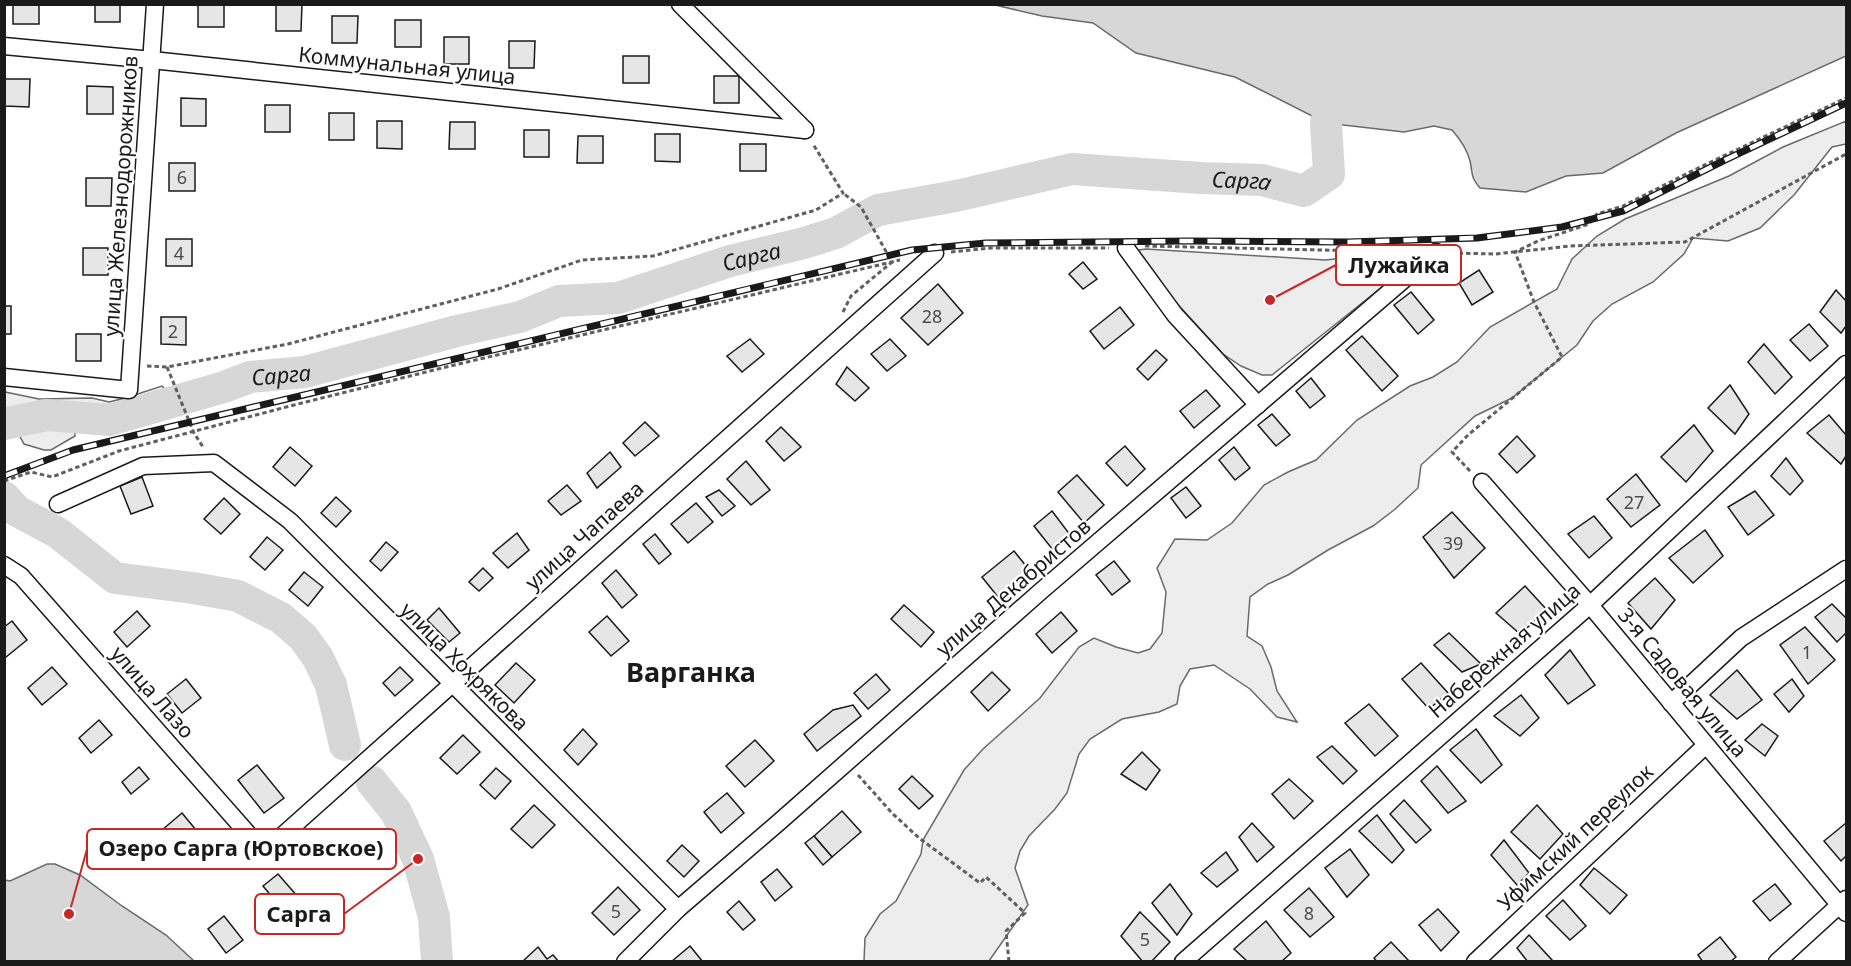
<svg xmlns="http://www.w3.org/2000/svg" width="1851" height="966" viewBox="0 0 1851 966" font-family="'Noto Sans',sans-serif">
<style>
.built{fill:#ededed;stroke:#6a6a6a;stroke-width:1.5}
.water{fill:#d7d7d7;stroke:#6a6a6a;stroke-width:1.5}
.lines{fill:none;stroke-linecap:round;stroke-linejoin:round}
.river{stroke:#d7d7d7;stroke-width:32}
.building{fill:#e6e6e6;stroke:#1a1a1a;stroke-width:1.5}
.minor-casing{stroke:#1a1a1a;stroke-width:19}
.path{stroke:#5f5f5f;stroke-width:3;stroke-dasharray:4.5 3;stroke-linecap:butt}
.minor{stroke:#fff;stroke-width:16}
.rail-casing{stroke:#1a1a1a;stroke-width:7}
.rail{stroke:#fff;stroke-width:4.5;stroke-dasharray:14;stroke-linecap:butt}
.labels{text-anchor:middle;dominant-baseline:central;stroke-width:4.5;stroke-linejoin:round;paint-order:stroke}
.number-label{font-size:18px;fill:#4d4d4d}
.street-label{font-size:21px;fill:#1a1a1a;stroke:#fff}
.water-label{font-size:22px;font-style:italic;fill:#1a1a1a;stroke:#fff}
.district-label{font-size:27px;font-weight:bold;fill:#1a1a1a;stroke:#fff}
.leader{fill:none;stroke:#c62828;stroke-width:2}
.callout-dot{fill:#c62828;stroke:#fff;stroke-width:2}
.callout{fill:#fff;stroke:#c62828;stroke-width:2}
.callout-label{font-size:22px;text-anchor:middle;font-weight:bold;fill:#1a1a1a}
</style>
<rect width="100%" height="100%" fill="#fff"/>
<g class="built">
<polygon points="1846,121 1846,144 1832,147 1794,195 1760,228 1728,241 1693,238 1684,254 1653,282 1612,304 1593,321 1577,345 1512,398 1475,416 1421,465 1418,488 1394,510 1373,526 1328,550 1288,575 1268,584 1250,597 1247,636 1262,646 1271,667 1277,691 1297,722 1277,717 1250,689 1214,665 1190,669 1180,686 1177,704 1159,712 1122,719 1090,739 1079,754 1067,793 1055,809 1029,836 1020,851 1015,868 1028,905 989,961 864,961 865,938 880,914 896,901 921,854 923,840 964,770 983,749 1040,698 1079,647 1094,638 1116,647 1138,653 1150,649 1162,633 1166,592 1157,568 1175,539 1207,540 1232,523 1264,485 1288,472 1316,460 1357,420 1410,386 1433,377 1457,362 1490,327 1557,289 1572,259 1597,236 1625,219 1729,176 1783,147"/>
<polygon points="1146,249 1325,260 1384,254 1402,255 1407,262 1407,267 1272,375 1262,375 1241,366 1223,354 1162,287 1136,255 1139,250"/>
<polygon points="162,386 175,401 171,411 161,411 150,406 140,411 137,417 119,422 107,414 82,413 75,417 75,436 51,450 44,450 24,444 17,431 10,429 5,431 5,392 39,399 92,398 109,402 125,398"/>
</g>
<g class="water">
<path d="M995,5h851v51l-170,77 -73,40 -37,3 -40,16 -46,-4c-10,-12 -7,-14 -10,-27 -3,-12 -10,-22 -18,-31l-18,-4 -30,6 -78,-9 -91,-46 -99,-24 -43,-30 -51,-7z"/>
<polygon points="47,864 55,864 80,875 122,906 166,935 194,961 5,961 5,880 10,881"/>
</g>
<g class="lines">
<g class="river">
<path id="s1" d="M4,424l42,-9 64,5 114,-33 26,-10 55,-5 152,-41 63,-14 39,-16 59,-3 112,-37 74,-18 32,-10 42,-23 78,-14 116,-27 129,9 61,2 42,11 25,-17 -3,-51 32,-119"/>
<polyline points="4,497 17,511 58,533 115,578 193,588 238,596 281,618 303,637 318,658 331,685 345,745"/>
<polyline points="372,782 396,812 418,859 434,917 437,962"/>
</g>
</g>
<g class="building">
<rect x="13" y="4" width="26" height="20"/>
<rect x="95" y="4" width="25" height="18"/>
<rect x="198" y="4" width="26" height="23"/>
<polygon points="276,4 302,4 301,31 276,31"/>
<polygon points="332,16 358,16 357,43 332,43"/>
<rect x="395" y="20" width="26" height="27"/>
<rect x="444" y="37" width="25" height="27"/>
<polygon points="509,41 535,41 534,68 509,68"/>
<rect x="623" y="56" width="26" height="27"/>
<rect x="714" y="76" width="25" height="27"/>
<polygon points="4,79 30,79 29,107 4,106"/>
<polygon points="87,86 113,87 113,114 87,114"/>
<polygon points="181,98 206,99 206,126 181,126"/>
<rect x="265" y="105" width="25" height="27"/>
<rect x="329" y="113" width="25" height="27"/>
<polygon points="377,121 402,121 402,149 377,148"/>
<polygon points="450,122 475,122 475,149 449,149"/>
<rect x="524" y="130" width="25" height="27"/>
<polygon points="655,134 680,134 680,162 655,161"/>
<polygon points="578,136 603,136 603,163 577,163"/>
<rect x="740" y="144" width="26" height="27"/>
<rect x="169" y="163" width="26" height="28"/>
<polygon points="86,178 112,178 111,206 86,206"/>
<rect x="166" y="239" width="26" height="27"/>
<rect x="83" y="248" width="25" height="27"/>
<polygon points="1083,262 1097,279 1083,289 1069,274"/>
<polygon points="1479,270 1493,292 1472,305 1459,283"/>
<polygon points="938,284 963,313 928,345 901,318"/>
<polygon points="1836,290 1846,301 1846,326 1841,333 1820,312"/>
<polygon points="1411,292 1434,320 1418,334 1394,305"/>
<rect x="4" y="306" width="7" height="28"/>
<polygon points="1120,307 1134,325 1104,349 1090,331"/>
<polygon points="161,317 186,317 186,345 161,344"/>
<polygon points="1809,324 1828,346 1810,361 1790,340"/>
<rect x="76" y="334" width="25" height="27"/>
<polygon points="1362,336 1398,376 1382,391 1346,350"/>
<polygon points="750,339 764,354 742,372 727,356"/>
<polygon points="890,339 906,356 887,371 871,354"/>
<polygon points="1764,344 1792,377 1775,394 1748,362"/>
<polygon points="1156,350 1167,360 1148,380 1137,369"/>
<polygon points="847,367 869,388 855,401 836,384"/>
<polygon points="1311,378 1325,396 1310,408 1296,391"/>
<polygon points="1730,385 1749,414 1735,434 1708,408"/>
<polygon points="1206,390 1220,406 1194,428 1180,411"/>
<polygon points="1272,414 1290,435 1276,446 1258,425"/>
<polygon points="1829,415 1846,435 1846,456 1841,464 1807,433"/>
<polygon points="645,422 659,436 635,456 623,443"/>
<polygon points="1694,425 1713,451 1686,482 1661,457"/>
<polygon points="781,427 801,447 784,461 766,441"/>
<polygon points="1517,436 1535,456 1517,473 1499,454"/>
<polygon points="1125,446 1145,469 1127,486 1106,463"/>
<polygon points="290,447 312,466 295,486 273,467"/>
<polygon points="1234,447 1250,468 1235,480 1219,460"/>
<polygon points="610,452 621,467 597,488 587,473"/>
<polygon points="1786,458 1803,481 1790,495 1771,476"/>
<polygon points="746,461 770,490 751,505 727,479"/>
<polygon points="1636,474 1660,505 1631,527 1607,499"/>
<polygon points="1077,475 1104,505 1084,523 1058,492"/>
<polygon points="142,477 153,506 131,514 120,486"/>
<polygon points="567,485 581,501 561,515 548,501"/>
<polygon points="1186,487 1201,506 1186,518 1171,498"/>
<polygon points="719,490 735,506 722,516 706,497"/>
<polygon points="1755,491 1774,515 1748,535 1728,507"/>
<polygon points="336,497 351,511 336,527 321,513"/>
<polygon points="224,498 240,514 221,534 204,519"/>
<polygon points="696,503 713,522 688,543 671,524"/>
<polygon points="1052,511 1071,536 1053,550 1034,526"/>
<polygon points="1452,512 1485,548 1454,578 1423,537"/>
<polygon points="1594,516 1612,538 1589,558 1568,534"/>
<polygon points="1705,530 1723,556 1693,583 1669,558"/>
<polygon points="517,533 529,550 508,568 493,553"/>
<polygon points="655,534 671,554 659,564 643,544"/>
<polygon points="267,537 283,550 265,570 250,557"/>
<polygon points="386,542 398,552 381,571 370,561"/>
<polygon points="1014,551 1030,571 998,597 982,577"/>
<polygon points="1114,561 1130,581 1112,595 1096,575"/>
<polygon points="483,568 493,578 479,591 469,582"/>
<polygon points="616,570 637,595 622,608 602,583"/>
<polygon points="304,572 323,587 308,606 289,590"/>
<polygon points="1655,578 1675,600 1651,629 1628,603"/>
<polygon points="1525,586 1547,610 1520,634 1496,613"/>
<polygon points="1832,604 1846,618 1846,633 1837,642 1815,617"/>
<polygon points="904,605 934,632 921,647 891,619"/>
<polygon points="439,608 460,633 449,642 427,620"/>
<polygon points="137,611 150,626 127,647 114,632"/>
<polygon points="1061,612 1077,631 1052,653 1036,634"/>
<polygon points="607,616 629,641 611,656 589,632"/>
<polygon points="12,621 27,640 6,657 4,655 4,627"/>
<polygon points="1805,627 1835,660 1808,684 1780,645"/>
<polygon points="1449,633 1481,664 1462,672 1434,645"/>
<polygon points="1570,650 1595,685 1568,704 1545,675"/>
<polygon points="516,663 535,680 514,703 495,685"/>
<polygon points="1421,663 1448,693 1429,709 1402,679"/>
<polygon points="52,667 67,684 42,705 28,688"/>
<polygon points="400,667 413,680 395,696 383,683"/>
<polygon points="1737,670 1762,700 1737,719 1710,695"/>
<polygon points="992,672 1010,690 988,711 971,692"/>
<polygon points="876,674 890,690 868,709 854,693"/>
<polygon points="186,679 201,698 182,713 167,694"/>
<polygon points="1792,679 1804,696 1789,712 1774,694"/>
<polygon points="1521,695 1539,718 1520,736 1494,716"/>
<polygon points="1369,704 1398,736 1375,756 1345,723"/>
<polygon points="853,705 861,716 817,751 804,734 833,710"/>
<polygon points="99,720 112,735 91,753 79,738"/>
<polygon points="1762,724 1778,736 1765,756 1745,740"/>
<polygon points="583,729 597,744 578,765 564,750"/>
<polygon points="1476,729 1502,765 1481,783 1450,750"/>
<polygon points="463,735 480,752 457,774 440,758"/>
<polygon points="755,740 774,761 745,787 726,766"/>
<polygon points="1332,746 1357,771 1343,784 1317,757"/>
<polygon points="1142,752 1160,770 1146,790 1121,774"/>
<polygon points="257,765 284,798 264,813 238,780"/>
<polygon points="1437,766 1466,801 1448,813 1421,781"/>
<polygon points="139,767 149,779 131,794 122,782"/>
<polygon points="496,768 511,781 495,799 480,785"/>
<polygon points="912,776 933,796 919,809 899,789"/>
<polygon points="1289,779 1313,801 1294,819 1272,794"/>
<polygon points="727,793 744,813 721,833 704,812"/>
<polygon points="1404,800 1431,830 1416,843 1390,814"/>
<polygon points="534,805 555,825 532,848 511,829"/>
<polygon points="1537,805 1563,834 1540,859 1511,832"/>
<polygon points="842,811 861,832 832,857 814,836"/>
<polygon points="182,813 201,836 181,853 162,830"/>
<polygon points="1377,815 1404,850 1392,863 1359,831"/>
<polygon points="1252,823 1274,847 1257,862 1239,837"/>
<polygon points="1846,823 1846,856 1841,861 1824,841"/>
<polygon points="814,836 832,857 823,865 805,843"/>
<polygon points="1504,840 1529,873 1517,885 1491,855"/>
<polygon points="682,845 699,861 684,877 667,861"/>
<polygon points="1350,849 1369,875 1347,897 1325,868"/>
<polygon points="1226,852 1238,870 1217,887 1201,873"/>
<polygon points="1594,868 1627,895 1610,914 1580,885"/>
<polygon points="777,869 792,887 775,901 761,882"/>
<polygon points="278,874 298,897 283,910 263,886"/>
<polygon points="1170,884 1192,914 1177,935 1152,903"/>
<polygon points="1775,884 1791,904 1770,921 1753,901"/>
<polygon points="618,887 640,910 614,935 592,913"/>
<polygon points="1309,888 1334,917 1310,937 1284,910"/>
<polygon points="1563,900 1586,926 1570,940 1546,916"/>
<polygon points="739,901 755,920 743,930 727,912"/>
<polygon points="1438,909 1459,932 1441,951 1419,925"/>
<polygon points="1140,912 1170,942 1151,962 1143,962 1121,936"/>
<polygon points="224,916 243,940 226,953 208,929"/>
<polygon points="1266,921 1291,953 1281,962 1248,962 1234,949"/>
<polygon points="1529,935 1552,960 1551,962 1528,962 1517,948"/>
<polygon points="1720,937 1736,957 1730,962 1703,962 1698,955"/>
<polygon points="1391,942 1410,962 1377,962 1374,958"/>
<polygon points="690,946 703,962 671,962"/>
<polygon points="538,947 547,959 553,955 559,962 522,962"/>
</g>
<g class="lines">
<defs>
<g id="minor">
<polyline points="680,4 805,130"/>
<polyline points="4,46 152,60 805,130"/>
<polyline points="1126,248 1175,315 1258,405"/>
<polyline points="4,377 129,390 155,4"/>
<polyline points="1482,482 1590,605 1846,913"/>
<polyline points="58,504 143,466 214,463 290,521 678,909"/>
<polyline points="4,565 21,576 264,852 935,253"/>
<polyline points="1671,703 1741,638 1846,569"/>
<polyline points="625,962 678,909 778,823 1041,591 1436,252"/>
<polyline points="1183,962 1590,605 1846,364"/>
<polyline points="1475,962 1706,745"/>
<polyline points="1777,962 1846,899"/>
</g>
</defs>
<use href="#minor" class="minor-casing"/>
<g class="path">
<polyline points="1145,246 1409,252"/>
<polyline points="951,252 991,248 1109,248"/>
<polyline points="1451,253 1495,254 1571,246 1685,242 1846,154"/>
<polyline points="843,312 851,296 892,262 861,207 843,193"/>
<polyline points="147,366 167,367 288,344 498,289 582,260 653,256 816,210 843,193 813,144"/>
<polyline points="167,367 194,433 203,447"/>
<polyline points="1470,471 1452,452 1468,435 1562,357 1534,302 1515,252 1538,241 1589,224 1597,214 1623,206 1694,170 1846,98"/>
<polyline points="4,481 31,472 52,477 119,451 294,405 446,367 900,260"/>
<polyline points="858,775 892,813 919,838 980,883 986,877 1025,913 1006,931 1009,962"/>
</g>
<use href="#minor" class="minor"/>
<defs>
<polyline id="rail" points="4,476 73,450 912,250 986,243 1189,241 1348,242 1477,238 1562,227 1623,211 1725,160 1846,103"/>
</defs>
<use href="#rail" class="rail-casing"/>
<use href="#rail" class="rail"/>
</g>
<g class="labels">
<g class="number-label">
<text x="182" y="177">6</text>
<text x="179" y="253">4</text>
<text x="932" y="316">28</text>
<text x="173" y="331">2</text>
<text x="1634" y="502">27</text>
<text x="1453" y="543">39</text>
<text x="1807" y="652">1</text>
<text x="616" y="911">5</text>
<text x="1309" y="913">8</text>
<text x="1145" y="939">5</text>
</g>
<g class="street-label">
<text transform="translate(407 65) rotate(6)">Коммунальная улица</text>
<text transform="translate(120 196) rotate(-86)">улица Железнодорожников</text>
<text transform="translate(584 535) rotate(-42)">улица Чапаева</text>
<text transform="translate(1013 587) rotate(-41)">улица Декабристов</text>
<text transform="translate(1504 650) rotate(-41)">Набережная улица</text>
<text transform="translate(465 666) rotate(45)">улица Хохрякова</text>
<text transform="translate(1683 682) rotate(50)">3-я Садовая улица</text>
<text transform="translate(153 692) rotate(49)">улица Лазо</text>
<text transform="translate(1575 837) rotate(-43)">Уфимский переулок</text>
</g>
<g class="water-label">
<text stroke="none"><textPath href="#s1" startOffset="1276">Сарга</textPath></text>
<text stroke="none"><textPath href="#s1" startOffset="772">Сарга</textPath></text>
<text stroke="none"><textPath href="#s1" startOffset="285">Сарга</textPath></text>
</g>
<g class="district-label">
<text x="691" y="671">Варганка</text>
</g>
</g>
<path class="leader" d="M1270 300L1336 265M69 914L87 849M418 859L344 914"/>
<g class="callout-dot">
<circle cx="1270" cy="300" r="6"/>
<circle cx="69" cy="914" r="6"/>
<circle cx="418" cy="859" r="6"/>
</g>
<g class="callout">
<rect x="1336" y="245" width="125" height="40" rx="6"/>
<rect x="87" y="829" width="309" height="40" rx="6"/>
<rect x="255" y="894" width="89" height="40" rx="6"/>
</g>
<g class="callout-label">
<text x="1399" y="273">Лужайка</text>
<text x="241" y="856">Озеро Сарга (Юртовское)</text>
<text x="299" y="922">Сарга</text>
</g>
<rect width="1851" height="966" fill="none" stroke="#1a1a1a" stroke-width="12"/>
</svg>
